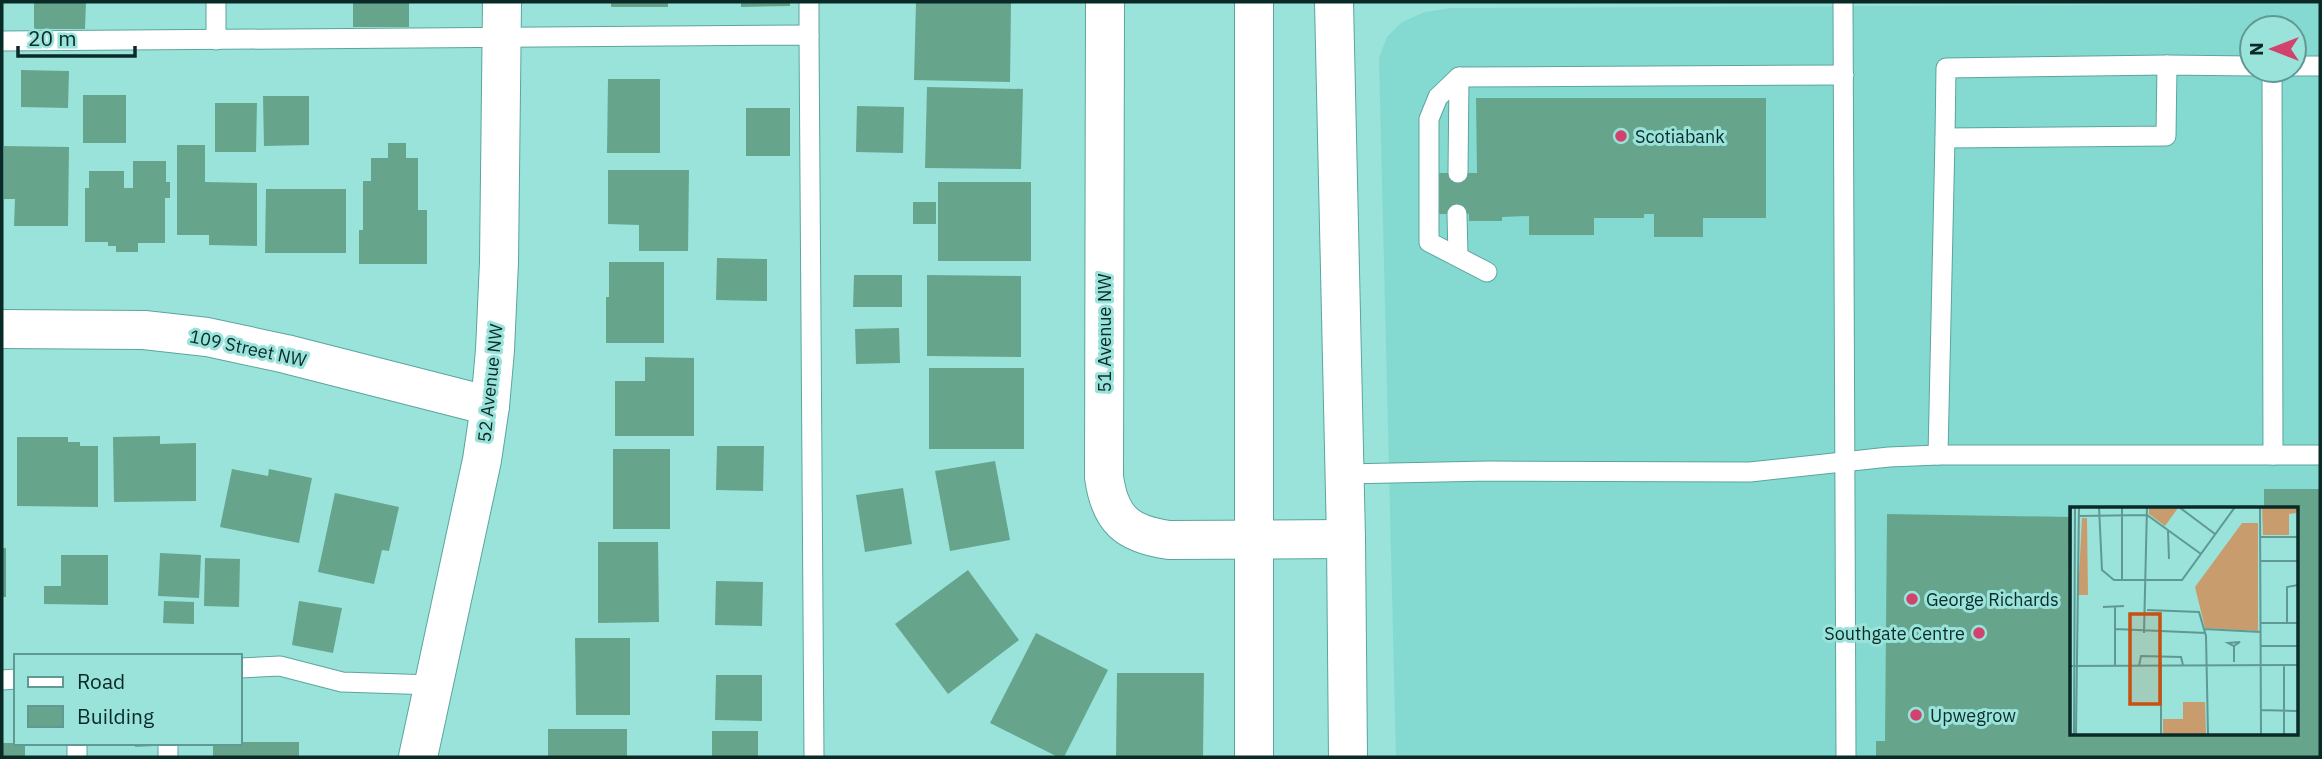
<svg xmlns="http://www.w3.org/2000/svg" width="2322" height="759" viewBox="0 0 2322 759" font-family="'IBM Plex Sans',sans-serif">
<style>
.built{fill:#84dad1;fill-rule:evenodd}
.building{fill:#66a58c}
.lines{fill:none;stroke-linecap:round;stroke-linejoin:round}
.lane-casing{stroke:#5ba59d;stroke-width:21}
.street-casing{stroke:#5ba59d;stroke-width:40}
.secondary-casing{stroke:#5ba59d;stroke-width:40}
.lane{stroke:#fff;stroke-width:19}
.street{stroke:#fff;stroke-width:38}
.secondary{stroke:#fff;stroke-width:38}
.poi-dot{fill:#d1426c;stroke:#99e3db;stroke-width:2.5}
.labels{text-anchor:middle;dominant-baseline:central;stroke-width:6;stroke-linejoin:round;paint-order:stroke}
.poi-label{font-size:18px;fill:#0a2a28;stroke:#99e3db;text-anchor:start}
.street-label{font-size:18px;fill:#0a2a28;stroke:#99e3db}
.inset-road{fill:none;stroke:#609993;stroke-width:2}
.view{fill:#c75210;fill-opacity:0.15;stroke:#c75210;stroke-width:3.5}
.inset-edge{fill:none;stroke:#0a2a28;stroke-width:3.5}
</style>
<rect width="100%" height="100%" fill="#99e3db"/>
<path class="built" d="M2320,4v753h-924l-17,-699 8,-21 15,-15 23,-10 27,-4zM2252,28h42v42h-42zM2072,509h224v224h-224z"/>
<g class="building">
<polygon points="34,2 86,2 85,29 34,29"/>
<rect x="353" y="2" width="56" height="25"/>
<rect x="611" y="2" width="57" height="5"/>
<polygon points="741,2 790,2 790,6 741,7"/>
<polygon points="916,2 1011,2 1010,82 914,80"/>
<polygon points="21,70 69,71 68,108 21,107"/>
<polygon points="608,79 660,79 660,153 607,153"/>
<polygon points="927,87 1023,89 1021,169 925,168"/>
<rect x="83" y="95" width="43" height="48"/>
<polygon points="263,96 309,96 309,145 264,146"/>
<polygon points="1476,98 1766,98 1766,218 1703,218 1703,237 1654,237 1654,214 1644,214 1644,218 1594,218 1594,235 1529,235 1529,216 1502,217 1502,221 1469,221 1469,214 1435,214 1435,173 1477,173"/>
<polygon points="215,103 257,103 256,152 215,152"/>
<polygon points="857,106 904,107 903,153 856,152"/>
<rect x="746" y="108" width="44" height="48"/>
<polygon points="388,143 406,143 406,158 418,158 418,210 427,210 427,264 359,264 359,230 363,230 363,181 371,181 371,158 388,158"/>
<polygon points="177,145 205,145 205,182 257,183 257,246 209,245 209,235 177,235"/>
<polygon points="4,146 69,147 68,226 14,226 15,199 4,199"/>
<polygon points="133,161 166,161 166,182 170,182 170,198 165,198 165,243 138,243 138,252 116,252 116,246 108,246 108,242 85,242 85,188 89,188 89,171 124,171 124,188 133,188"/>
<polygon points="608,170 689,170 688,251 639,251 639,225 608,224"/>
<rect x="938" y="182" width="93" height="79"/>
<polygon points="266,189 346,189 346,253 265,253"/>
<rect x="913" y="202" width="23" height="22"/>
<polygon points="717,258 767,259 767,301 716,300"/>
<polygon points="609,262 664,262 664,343 606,343 606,297 609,297"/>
<polygon points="854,275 902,275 902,307 853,307"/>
<polygon points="927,275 1021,276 1021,357 927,356"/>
<polygon points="899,328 900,363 856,364 855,329"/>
<polygon points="645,357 694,358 694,436 615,436 615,381 645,381"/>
<rect x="929" y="368" width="95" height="81"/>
<polygon points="160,436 160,444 196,443 196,501 114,502 113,437"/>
<polygon points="17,437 68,437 68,442 80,442 80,446 98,446 98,507 17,506"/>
<polygon points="717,446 764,446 763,491 716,490"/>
<rect x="613" y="449" width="57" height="80"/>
<polygon points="995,461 1010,540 950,551 935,471"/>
<polygon points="232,469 268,476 269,469 312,478 299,543 220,527"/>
<polygon points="903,488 912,544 865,552 856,495"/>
<polygon points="2264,489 2320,489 2320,757 1876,757 1876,741 1885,741 1887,514 2072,517 2072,733 2296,733 2296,509 2264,509"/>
<polygon points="335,493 399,507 389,551 382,550 374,584 318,572"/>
<polygon points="598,542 658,542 659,622 598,623"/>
<rect x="2" y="548" width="4" height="49"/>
<polygon points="160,553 201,555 199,598 158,596"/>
<polygon points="61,555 108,555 108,605 44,604 44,586 61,586"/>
<polygon points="205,558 240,559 239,607 204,606"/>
<polygon points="968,570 1019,640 948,694 895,624"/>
<polygon points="716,581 763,582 762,626 715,625"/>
<polygon points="164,601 194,602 194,624 163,623"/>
<polygon points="299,601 342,608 333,653 292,645"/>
<polygon points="1036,633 1108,670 1064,757 1058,757 990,723"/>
<polygon points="575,638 630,638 630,715 576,715"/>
<polygon points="1117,673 1204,673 1203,757 1116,757"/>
<polygon points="716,675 762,675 762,721 715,720"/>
<rect x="548" y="729" width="79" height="28"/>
<rect x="712" y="731" width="46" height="26"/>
<polygon points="240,742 299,742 299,757 213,757 213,743 240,743"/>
<rect x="2" y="743" width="23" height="14"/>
<polygon points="135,743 154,743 154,746 135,747"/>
</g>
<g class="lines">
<defs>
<g id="lane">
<polyline points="216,2 216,40"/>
<polyline points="809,2 809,35"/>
<polyline points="1843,2 1846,757"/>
<polyline points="2,41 809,35 814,757"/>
<polyline points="2294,66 2320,66"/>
<polyline points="2272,70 2273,455"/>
<polyline points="1945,138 1946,68 2167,65"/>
<polyline points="1458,173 1459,77"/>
<polyline points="1457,214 1458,256"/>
<polyline points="1487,272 1429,242 1429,119 1438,97 1459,77 1844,75"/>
<polyline points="1938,455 1945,138 2166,136 2167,65 2252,66"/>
<polyline points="1344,474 1489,471 1750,472 1889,457 1938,455 2320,455"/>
<polyline points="240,668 280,666 342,682 433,685"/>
<polyline points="2,680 16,679"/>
<polyline points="77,743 77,757"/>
<polyline points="168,757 168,743"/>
</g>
<g id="street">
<path d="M1105,2l-1,475c6,43 23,57 65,63l177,-1"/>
<polyline points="2,329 144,330 207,337 286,354 490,406"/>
<polyline points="418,757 482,460 490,406 495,350 499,262 502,2"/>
</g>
<g id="secondary">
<polyline points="1254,2 1254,757"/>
<polyline points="1334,2 1346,539 1348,757"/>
</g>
</defs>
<use href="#lane" class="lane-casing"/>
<use href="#street" class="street-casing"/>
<use href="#secondary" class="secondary-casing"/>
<use href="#lane" class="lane"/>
<use href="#street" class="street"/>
<use href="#secondary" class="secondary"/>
</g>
<g class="poi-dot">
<circle cx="1621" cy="136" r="7"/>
<circle cx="1912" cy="599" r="7"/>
<circle cx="1979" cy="633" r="7"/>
<circle cx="1916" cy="715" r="7"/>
</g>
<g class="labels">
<g class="poi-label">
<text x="1635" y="136">Scotiabank</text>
<text x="1926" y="599">George Richards</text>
<text x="1965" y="633" text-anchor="end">Southgate Centre</text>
<text x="1930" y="715">Upwegrow</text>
</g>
<g class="street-label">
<text transform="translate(1104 333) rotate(-90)">51 Avenue NW</text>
<text transform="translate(248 348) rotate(12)">109 Street NW</text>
<text transform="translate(490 383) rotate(-84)">52 Avenue NW</text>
</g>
</g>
<g transform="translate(2070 507)">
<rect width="228" height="228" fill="#99e3db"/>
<path d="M79,0h28l1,1 -13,18 -16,-12zM192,0h35v6l-8,1v21h-26zM12,11h5l1,77h-10zM172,16h16v108l-53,-3 -10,-41zM113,195h22l1,32h-43v-15h20z" fill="#c99c6e"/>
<path class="inset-road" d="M29,0l3,63 12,10h68l53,-73M52,0v73M109,0l36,27M190,0l1,227M8,9l69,-1 54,39M98,24l1,28M191,30h37M191,54h37M33,100l21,-1M45,100v59M77,103l52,2 7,24 2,98M0,109l1,-109M190,116h38M217,116v-36l11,-2M45,122l91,4M134,122l57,3M74,126l3,-126M164,139l6,-4 -12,1 6,3v16M190,139h38M91,155v72M214,158v69M0,159l228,-1M69,159l2,-10 40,1 2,8M190,203l38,1M4,227l1,-227M6,227l3,-227"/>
<path class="view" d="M60,107h30v90h-30z"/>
<rect width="228" height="228" class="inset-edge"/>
</g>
<rect width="2322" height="759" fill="none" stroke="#0a2a28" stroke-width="7"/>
<rect x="14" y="654" width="228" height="91" fill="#99e3db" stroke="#609993" stroke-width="2"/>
<rect x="28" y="677" width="35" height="10" fill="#ffffff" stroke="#609993" stroke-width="2"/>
<text x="77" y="689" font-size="21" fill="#0a2a28">Road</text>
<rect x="28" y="706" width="35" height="21" fill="#66a58c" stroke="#609993" stroke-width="2"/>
<text x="77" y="724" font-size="21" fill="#0a2a28">Building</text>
<g transform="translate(2273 49) rotate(270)"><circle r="33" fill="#99e3db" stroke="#609993" stroke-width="2"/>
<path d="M0-5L12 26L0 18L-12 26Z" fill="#d1426c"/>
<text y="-10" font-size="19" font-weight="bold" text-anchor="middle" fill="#0a2a28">N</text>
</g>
<path d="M18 46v10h117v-10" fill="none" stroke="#0a2a28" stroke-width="3.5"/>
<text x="28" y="46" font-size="21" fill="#0a2a28" stroke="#99e3db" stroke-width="5" paint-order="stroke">20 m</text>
</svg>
